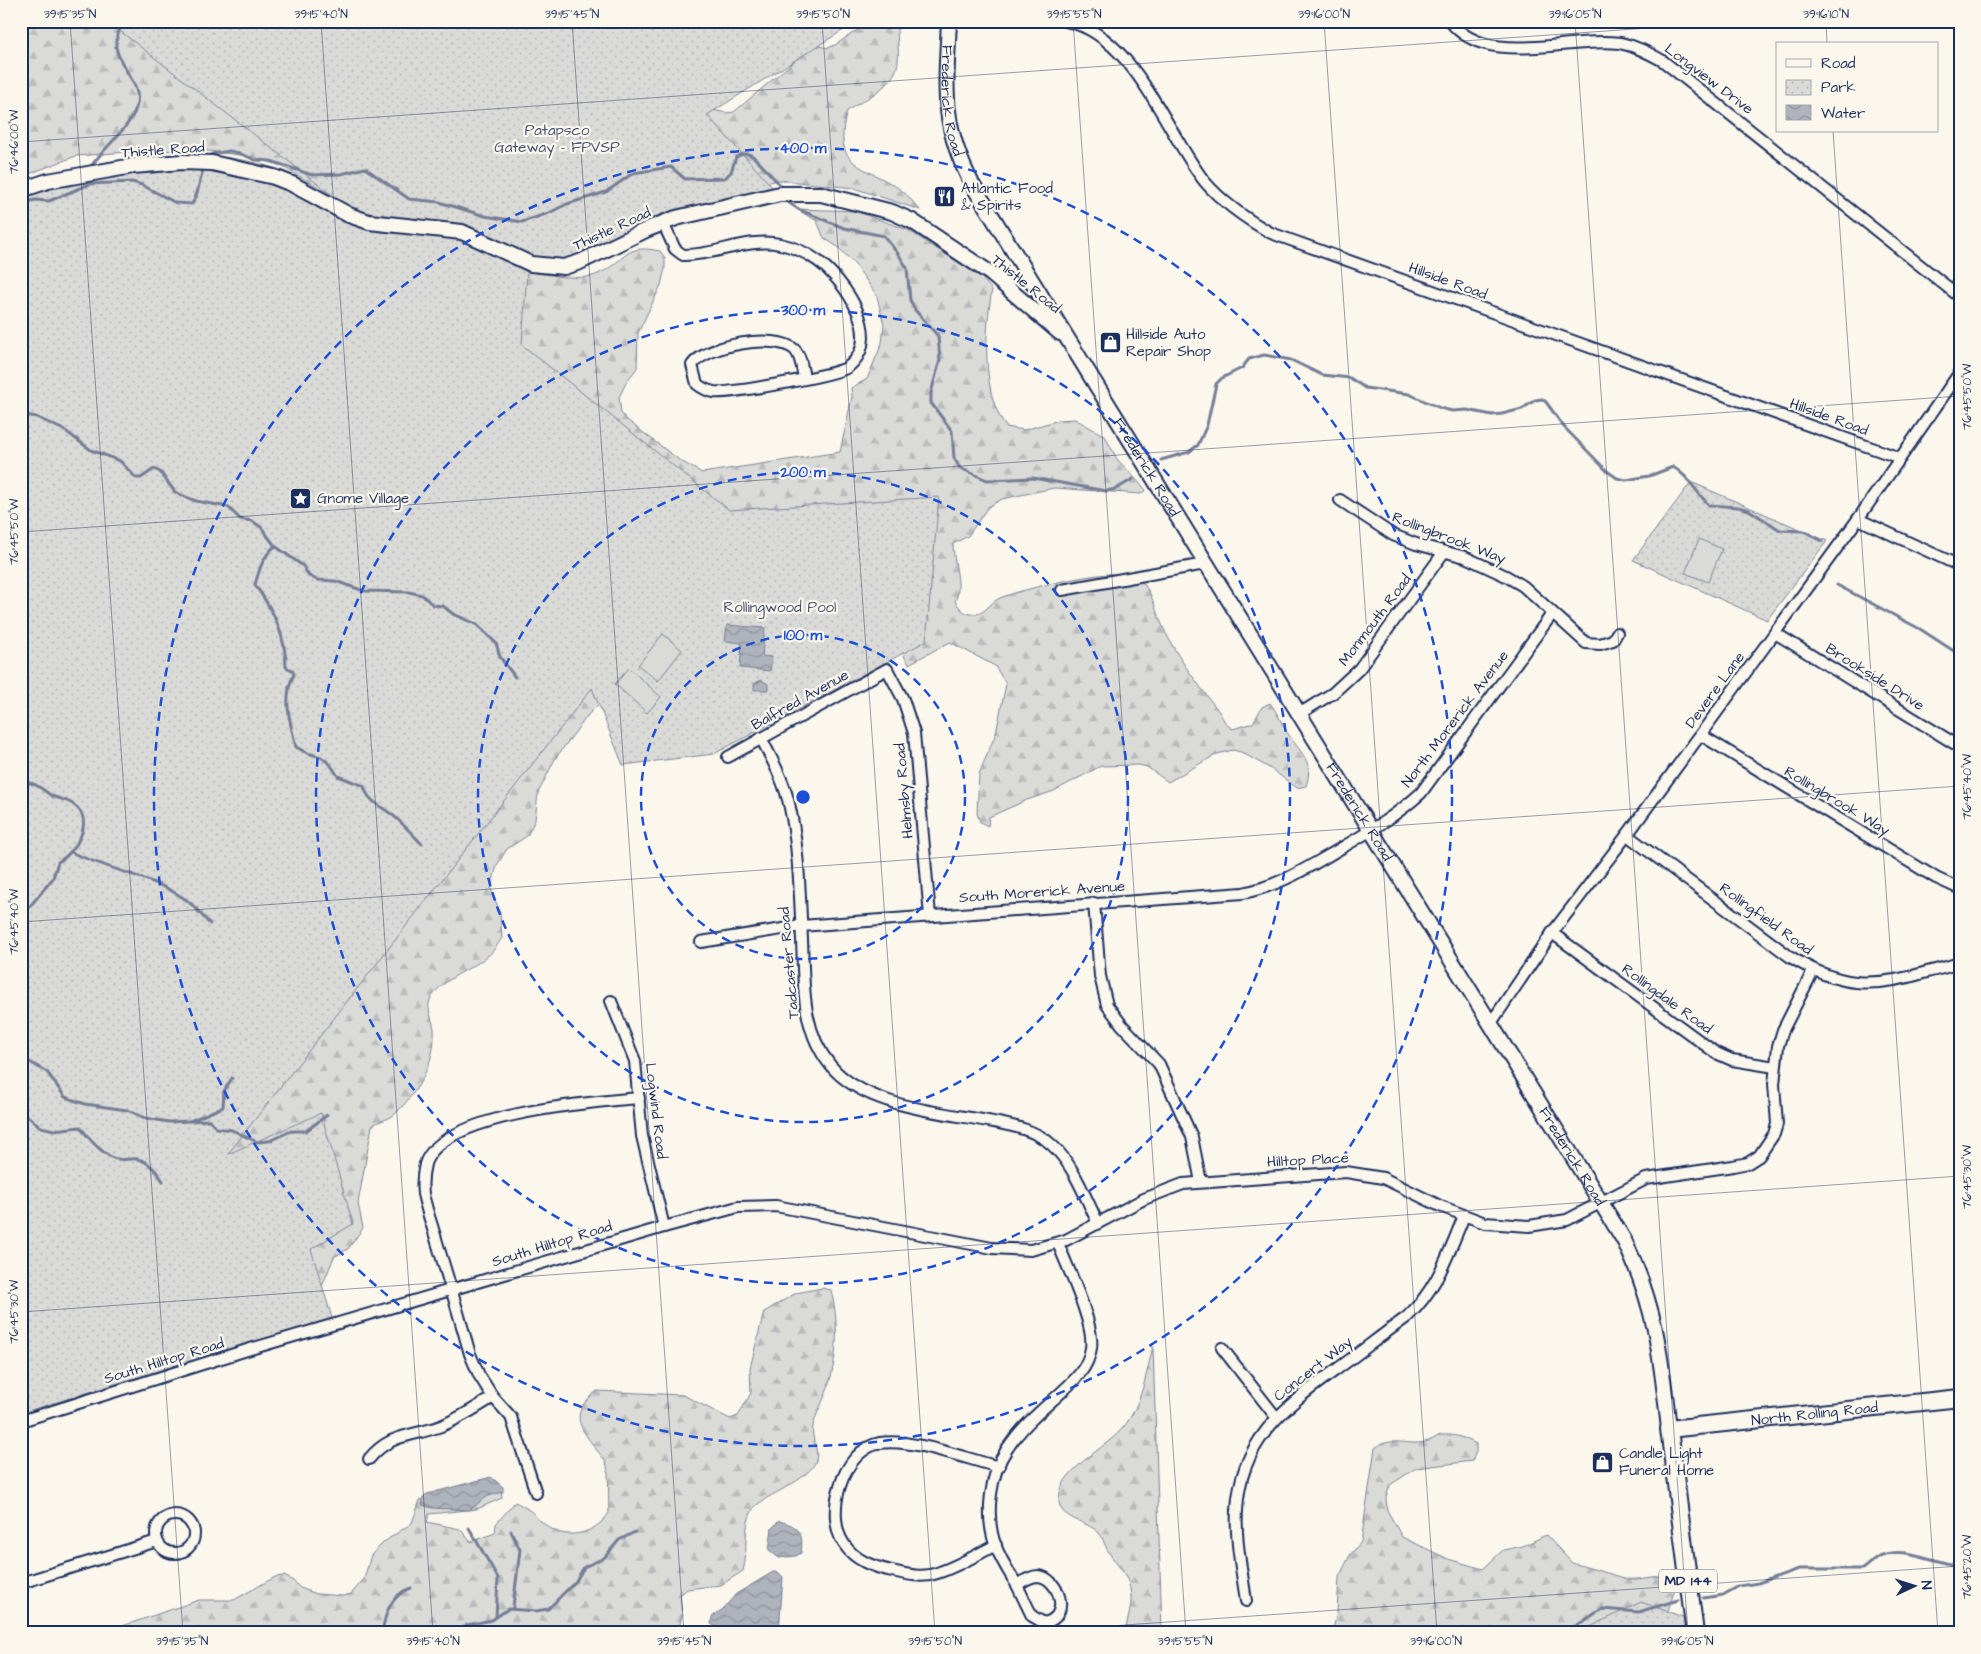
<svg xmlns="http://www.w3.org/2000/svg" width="1981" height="1654" viewBox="0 0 1981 1654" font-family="'Architects Daughter',sans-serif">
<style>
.forest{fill:url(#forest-firs);stroke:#7a849a}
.park{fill:url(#park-dots);stroke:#7a849a}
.garden{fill:#dadad7;stroke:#7a849a}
.water{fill:url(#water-waves);stroke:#747e96}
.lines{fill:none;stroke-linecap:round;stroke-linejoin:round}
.stream{stroke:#747e96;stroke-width:3}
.street-casing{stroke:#1b2f5e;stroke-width:14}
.secondary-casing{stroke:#1b2f5e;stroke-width:18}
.primary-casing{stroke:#1b2f5e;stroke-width:20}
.street{stroke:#fbf7ec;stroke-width:10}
.secondary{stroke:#fbf7ec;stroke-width:14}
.primary{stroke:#fbf7ec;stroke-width:16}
.ticks{fill:none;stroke:#1b2f5e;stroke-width:1;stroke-opacity:0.45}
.ring{fill:none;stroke:#1d4ed8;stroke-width:2.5;stroke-dasharray:9 6}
.labels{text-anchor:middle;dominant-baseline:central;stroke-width:4.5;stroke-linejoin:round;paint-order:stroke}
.shield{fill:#fbf7ec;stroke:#5e6b89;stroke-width:1}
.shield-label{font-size:14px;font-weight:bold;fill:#1b2f5e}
.street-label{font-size:15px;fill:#1b2f5e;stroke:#fbf7ec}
.park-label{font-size:15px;fill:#415176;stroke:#fbf7ec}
.poi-label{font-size:15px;fill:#1b2f5e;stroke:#fbf7ec;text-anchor:start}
.centre{fill:#1d4ed8;stroke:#fbf7ec;stroke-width:2.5}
.ring-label{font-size:15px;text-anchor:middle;font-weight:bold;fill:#1d4ed8;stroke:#fbf7ec;stroke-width:4.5;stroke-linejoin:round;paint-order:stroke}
.neatline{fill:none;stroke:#1b2f5e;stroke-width:2}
.ticks-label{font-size:12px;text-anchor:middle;fill:#1b2f5e}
</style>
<defs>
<pattern id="forest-firs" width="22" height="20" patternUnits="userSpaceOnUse" patternTransform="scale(1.25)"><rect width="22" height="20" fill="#dadad7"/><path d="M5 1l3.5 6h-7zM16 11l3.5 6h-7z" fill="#babbbb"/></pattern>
<pattern id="park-dots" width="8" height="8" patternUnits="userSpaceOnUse" patternTransform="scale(1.25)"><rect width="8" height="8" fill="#dadad7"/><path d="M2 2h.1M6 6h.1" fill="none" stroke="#babbbb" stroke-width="1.8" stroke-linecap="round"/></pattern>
<pattern id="water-waves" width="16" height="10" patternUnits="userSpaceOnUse" patternTransform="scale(1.25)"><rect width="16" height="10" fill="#afb3bb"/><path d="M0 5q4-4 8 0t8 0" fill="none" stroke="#8e929b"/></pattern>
</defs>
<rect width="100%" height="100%" fill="#fbf7ec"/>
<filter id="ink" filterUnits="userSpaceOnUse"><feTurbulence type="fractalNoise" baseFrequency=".02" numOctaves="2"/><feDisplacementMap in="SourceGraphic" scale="10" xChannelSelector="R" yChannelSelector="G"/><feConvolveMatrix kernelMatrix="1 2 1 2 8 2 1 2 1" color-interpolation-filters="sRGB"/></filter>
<g filter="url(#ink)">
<g class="forest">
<path d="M21,21h309l396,92 8,-1 76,-64 9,-2 9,2 7,-3 36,-24h67l-7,6 -34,1c0,12 3,28 0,39 -6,21 -34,33 -50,44 -16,58 17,53 54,79 7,5 13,14 19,20l-66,-22 -75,-8 -66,14 -365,10 -67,-38 -27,-9 -53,-7 -61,1 -64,5 -55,21z"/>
<path d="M21,197l543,80c11,0 24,2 34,-3 30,-14 25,-31 62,-23l5,7v10l-4,17 -23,48 -1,35 -10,13 -8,16 2,16 6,7 52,40 23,13 138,-21 12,-55 -1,-9 16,-9 15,-36 2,-18 -7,-29 -20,-29 -19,-20 -14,-9 -7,-17 -21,-12 59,2 53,19 74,48 10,12c-7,39 -11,103 14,137l18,3 35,-10 16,-1 30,17 12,23 29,31 -5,4 -87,-6 -52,11 -14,8 -20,29 -15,8c0,17 10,43 2,57 5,8 11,15 21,13 10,-1 14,-12 24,-16 22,-9 109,-30 130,-23 20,6 23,29 30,45 14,34 35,60 57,89 6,8 7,15 16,20l20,-6 9,-16 8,-4c8,10 12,23 20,34 12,17 24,25 16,49l-9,2 -26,-19 -30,-17 -8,-2 -16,4 -49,28 -21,-15 -8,-2 -38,1 -47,25 -27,9 -38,17 -1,9 -8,-4 -3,-9 2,-39 17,-41 10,-49 -11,-18 -45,-24 -41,22 -5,-8 15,-23 -312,63 -19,19 -33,44 -17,34 -3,27 -8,16 -20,13 -10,16 -6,24 9,24 2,25c-5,7 -10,16 -17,20 -17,13 -45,22 -55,42 -4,8 3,20 4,29 2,33 -16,63 -39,85 -6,6 -16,6 -23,12l-14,77 5,25 -15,21 -14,8 -14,34 -299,116z"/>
<path d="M822,1288l9,2c8,32 7,65 -3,97 -4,14 -12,26 -15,39 -3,12 8,26 2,37 -12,22 -57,34 -63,48 -10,19 -3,39 -9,60l-22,14 -34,4 -7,6 2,20 -4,18h-576l97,-33h35l41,-23 9,-1 8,4 8,8 17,6 26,2 8,-2 13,-15 7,-24 13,-13 28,-19 8,-23c26,-10 48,-20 76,-19l5,8 1,9 -25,11 -48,5 -2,8 33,7 11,13 24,-9 1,-9 19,-22c20,9 20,16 35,26 20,13 47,4 59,-15 -1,-13 1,-39 -3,-51 -2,-4 -7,-9 -10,-13 -18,-24 -27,-36 1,-58l86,4 47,24 8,-3 13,-23 -1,-25 14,-56 32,-19z"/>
<path d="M1153,1346l9,287h-37c2,-12 7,-26 6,-38 -2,-22 -15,-29 -24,-46 -3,-5 -4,-12 -8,-16 -12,-13 -42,-13 -40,-35 3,-34 55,-51 71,-80 13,-22 17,-47 23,-72z"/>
<path d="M1440,1435c14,-1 24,2 36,9v8l-4,9 -56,7 -26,17 -4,12 1,13 15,27 46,22 35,10 20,-19 20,-4 23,-11 26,28 56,16c19,2 32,-10 48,7l-11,34 -85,13h-248l5,-20 2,-36 11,-22 11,-13 14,-94c15,-12 33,-2 50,-6 5,-1 10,-4 15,-7z"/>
<polygon points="833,1628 873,1631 879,1633 816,1633"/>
</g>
<g class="park">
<path d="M107,21h751l-151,94 68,75 -212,71 -35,-4 -6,88 207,165 210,-13 -13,144 -212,113 -91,11 -31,-77 -364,466 93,-41 32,111 -42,25 21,69 -311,95v-1230c81,-26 188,-43 269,-9 17,7 32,21 50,27z"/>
<polygon points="1691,482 1827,541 1767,620 1633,560"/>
<polygon points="1641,1602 1683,1617 1685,1633 1578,1633"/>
</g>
<g class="garden">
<polygon points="1699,539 1722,549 1708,582 1685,573"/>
<polygon points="663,634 682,650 658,681 638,665"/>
<polygon points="629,668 661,697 647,713 615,684"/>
</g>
<g class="water">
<polygon points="727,625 765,628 762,656 772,657 770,671 740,668 742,643 725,641"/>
<polygon points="761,680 768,684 768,690 754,690 754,684"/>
<polygon points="491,1477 503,1487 503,1492 488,1496 469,1510 432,1508 422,1505 423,1497 427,1494"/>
<path d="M779,1521c20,5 25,11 22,32l-5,3 -17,2 -10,-8 3,-22z"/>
<polygon points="773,1572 778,1572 783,1577 779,1632 727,1633 711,1624 712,1617 723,1609 736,1594"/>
</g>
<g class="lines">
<g class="stream">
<path d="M209,159l3,-5 17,-3 10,2 16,7 16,1 41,14 29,-1 24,-6 44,31 30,3 46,14 37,6 27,-9 18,-9 39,-12 27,-19 38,-6 14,12 40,-1 6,-6 5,-15c5,-3 10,-5 15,-2 3,1 32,33 34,36"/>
<path d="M92,165c12,-17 38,-38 44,-57 8,-24 -17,-39 -20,-61 -1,-7 4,-18 6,-26"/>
<polyline points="788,199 789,203 800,210 844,228 884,236 899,255 907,268 910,300 915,310 938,336 940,360 931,393 931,403 952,431 954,458 960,468 987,480 1033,478 1106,491 1116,489 1133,479"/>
<path d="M21,203l14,-3 14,1 41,-17 42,-2 10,3 34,18 16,1c8,-11 6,-25 13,-38"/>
<polyline points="21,414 36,417 64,430 91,450 120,461 136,478 141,478 154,469 160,472 175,492 181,495 196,501 228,507 240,519 252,521 261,527 275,546 303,566 309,576 317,580 335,581 364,591 409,592 422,595 433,605 443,606 453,614 476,624 496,643 500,657 515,677"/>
<path d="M1161,460l28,-8 9,-7 9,-20 9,-41 6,-6 20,-10 7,-9 15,-4 27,5 31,15 28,3 15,10 44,6 31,14 12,3 15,-1 25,5 10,-1 20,-5 13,-9 7,-1 4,3 18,25 43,44 10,7 9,2 23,-4 24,-9c15,8 24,27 36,38l29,2 11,3 31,20 24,1 18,10"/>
<path d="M275,546c-12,10 -16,24 -20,39 18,24 31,51 31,82l6,3 2,4c-12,24 -4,48 2,73l11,6 14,4 9,7 8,12 26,10c4,17 20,21 32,32 9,8 17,17 26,26"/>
<polyline points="1837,585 1920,629 1960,655"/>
<path d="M21,784c14,-4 20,5 31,12 7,3 16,4 22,9 22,16 1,48 -16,57l-5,16 -26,32 -6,1"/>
<path d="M71,852c37,18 81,24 114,47 10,7 17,17 25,25"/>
<polyline points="21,1057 47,1072 65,1097 85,1104 127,1110 145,1118 169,1122 210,1120 216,1128 232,1130 257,1142 269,1141 291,1131 306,1131 327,1115"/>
<path d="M21,1111l20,16 13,3 26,-3c9,11 18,23 31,30 9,5 17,1 26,2 12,2 20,13 26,22"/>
<polyline points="190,1121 223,1107 224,1091 232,1078"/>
<polyline points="469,1528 498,1578 496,1617"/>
<polyline points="511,1531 520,1550 513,1607"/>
<path d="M1703,1598l20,-3 16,-9 19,-3 41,-14h64c6,-4 13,-12 19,-14 24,-9 54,8 78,11"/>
<polyline points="467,1625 469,1633"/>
<path d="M382,1633c3,-20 9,-38 29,-45"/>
<polyline points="455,1633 467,1625 492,1620 508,1609 536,1611 548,1609 576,1581 584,1567 604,1558 619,1540 635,1532"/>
<polyline points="691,1633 698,1630"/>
<polyline points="1551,1633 1576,1626 1602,1609 1639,1612 1678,1600"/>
</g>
<defs>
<g id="street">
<path d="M1066,21c68,13 100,112 139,161 19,22 41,37 66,51l629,225"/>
<path d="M1450,21c36,48 119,15 170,22 16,3 29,10 43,18l297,236"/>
<path d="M663,223l12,26 8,6c33,1 64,-18 97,-11 14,3 27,9 38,17 27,20 67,77 30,106 -10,8 -119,27 -134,25 -6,-1 -12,-4 -17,-8l-5,-19c14,-20 83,-32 102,-16 7,6 8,20 10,29"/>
<polyline points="1340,500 1393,535 1416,544 1465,557 1506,576 1523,586 1586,643 1600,644 1613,640 1617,633"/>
<polyline points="1858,519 1960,566"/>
<polyline points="1062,590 1205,564"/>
<polyline points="1775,633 1960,747"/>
<polyline points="1299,714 1333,693 1359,669 1444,552"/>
<polyline points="1701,735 1936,878 1960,889"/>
<path d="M761,738c12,23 24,45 29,70 9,40 10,91 12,132 2,44 -1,90 29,126 35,42 112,46 162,56 21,4 43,8 59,23 22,20 33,52 46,78"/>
<polyline points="728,757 887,669 903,699 914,733 930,916"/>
<path d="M1627,835l162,121c49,31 83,33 138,16 11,-3 23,-5 33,-10"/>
<polyline points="1094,903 1100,976 1107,1005 1122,1025 1159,1064 1192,1137 1201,1182"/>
<polyline points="1552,933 1716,1053 1732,1060 1775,1067"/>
<path d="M701,942l100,-16 442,-33c36,-7 64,-25 95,-43 29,-17 58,-34 83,-57l131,-179"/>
<polyline points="611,1001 635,1061 642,1136 664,1227"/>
<polyline points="1491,1023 1552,933 1627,835 1858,519 1960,372"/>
<polyline points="1222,1348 1276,1417"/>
<polyline points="21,1421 247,1350 664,1227 738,1207 776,1206 992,1248 1031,1250 1066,1240 1144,1199 1183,1184 1346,1172 1383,1178 1440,1206 1485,1223 1529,1226 1567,1220 1646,1179 1733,1166 1748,1163 1759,1156 1774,1134 1777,1124 1774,1084 1778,1046 1783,1030 1813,971"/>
<path d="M369,1459c21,-26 43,-22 72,-33 19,-8 35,-18 52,-29"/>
<path d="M536,1493l-25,-76 -18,-20 -14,-22 -9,-21c-10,-35 -20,-70 -31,-105 -5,-18 -12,-37 -16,-55 -1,-9 0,-22 2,-30 16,-51 168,-62 214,-66"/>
<circle cx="175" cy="1534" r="19"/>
<path d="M996,1545c-20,10 -41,23 -62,29 -14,4 -28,0 -42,-3 -18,-4 -37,-10 -48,-27 -20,-29 -2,-94 36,-101 32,-5 87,16 119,24"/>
<polyline points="21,1583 157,1541"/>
<path d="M1017,1585l15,31 12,7c29,-6 14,-46 -6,-47 -7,0 -15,5 -21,9 -8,-13 -17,-26 -22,-41 -10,-29 -5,-70 12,-95 13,-20 30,-35 47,-50 16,-15 34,-28 37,-51 4,-24 -24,-81 -33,-105"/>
<path d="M1246,1601c-4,-30 -11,-61 -9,-91 3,-68 46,-102 96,-138 25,-18 49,-37 74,-55 31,-29 41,-63 57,-101"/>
</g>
<g id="secondary">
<path id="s1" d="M949,21c-3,66 -9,102 23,163l652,1056c32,66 37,117 45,189"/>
<polyline points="21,190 48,181 133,166 182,162 212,163 274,177 292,184 349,215 369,222 462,232 531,264 564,267 580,262 648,229 676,218 780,194 821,194 892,212 912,221 990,273 1060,333"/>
</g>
<g id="primary">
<path id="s2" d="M1695,1633l-26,-204 291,-31"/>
</g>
</defs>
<use href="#street" class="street-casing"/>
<use href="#secondary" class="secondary-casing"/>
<use href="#primary" class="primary-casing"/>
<use href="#street" class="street"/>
<use href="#secondary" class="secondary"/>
<use href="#primary" class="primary"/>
</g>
</g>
<path class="ticks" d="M70,21l113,1612M321,21l112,1612M572,21l112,1612M822,21l113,1612M1073,21l113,1612M1324,21l113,1612M1575,21l113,1612M1826,21l1,23M1833,131l105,1502M21,142l1728,-121M21,532l1939,-136M21,922l1939,-136M21,1312l1939,-136M1012,1633l948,-67"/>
<g class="ring">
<circle cx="803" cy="797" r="162"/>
<circle cx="803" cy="797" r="325"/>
<circle cx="803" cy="797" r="487"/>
<circle cx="803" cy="797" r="649"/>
</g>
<defs>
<symbol id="restaurant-square" viewBox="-11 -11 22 22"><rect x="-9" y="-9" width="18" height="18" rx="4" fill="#1b2f5e" stroke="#fbf7ec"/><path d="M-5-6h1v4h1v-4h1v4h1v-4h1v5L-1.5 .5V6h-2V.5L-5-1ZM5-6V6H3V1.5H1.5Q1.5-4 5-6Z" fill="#fff"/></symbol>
<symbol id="shop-square" viewBox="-11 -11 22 22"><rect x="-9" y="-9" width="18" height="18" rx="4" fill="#1b2f5e" stroke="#fbf7ec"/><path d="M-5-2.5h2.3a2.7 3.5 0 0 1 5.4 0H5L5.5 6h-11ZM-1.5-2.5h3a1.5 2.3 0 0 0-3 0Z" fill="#fff"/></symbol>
<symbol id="sight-square" viewBox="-11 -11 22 22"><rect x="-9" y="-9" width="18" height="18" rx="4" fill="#1b2f5e" stroke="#fbf7ec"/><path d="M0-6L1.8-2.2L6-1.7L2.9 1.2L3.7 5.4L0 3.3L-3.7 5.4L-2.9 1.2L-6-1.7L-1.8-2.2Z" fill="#fff"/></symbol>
</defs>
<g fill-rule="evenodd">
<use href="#restaurant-square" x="932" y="184" width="25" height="25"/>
<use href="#shop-square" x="1098" y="330" width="25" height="25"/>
<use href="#sight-square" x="288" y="486" width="25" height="25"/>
<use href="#shop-square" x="1590" y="1450" width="25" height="25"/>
</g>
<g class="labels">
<rect class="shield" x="1659" y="1569.5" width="58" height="23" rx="4"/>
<g class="shield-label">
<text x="1688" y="1581">MD 144</text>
</g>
<g class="street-label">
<text transform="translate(1709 79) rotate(37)">Longview Drive</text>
<text stroke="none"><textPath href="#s1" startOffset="80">Frederick Road</textPath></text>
<text transform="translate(163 150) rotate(-4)">Thistle Road</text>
<text transform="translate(612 229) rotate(-25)">Thistle Road</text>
<text transform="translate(1448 281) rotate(20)">Hillside Road</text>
<text transform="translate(1026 284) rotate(39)">Thistle Road</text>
<text transform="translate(1829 417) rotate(20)">Hillside Road</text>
<text stroke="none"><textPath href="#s1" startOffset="500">Frederick Road</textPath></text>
<text transform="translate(1449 538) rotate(21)">Rollingbrook Way</text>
<text transform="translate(1375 620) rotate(-53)">Monmouth Road</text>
<text transform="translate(1875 677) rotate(32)">Brookside Drive</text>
<text transform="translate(1715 690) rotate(-54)">Devere Lane</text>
<text transform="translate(800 700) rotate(-29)">Balfred Avenue</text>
<text transform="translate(1455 719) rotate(-53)">North Morerick Avenue</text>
<text transform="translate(904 791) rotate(-95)">Helmsby Road</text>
<text transform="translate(1837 801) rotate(31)">Rollingbrook Way</text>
<text stroke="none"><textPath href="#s1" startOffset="905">Frederick Road</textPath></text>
<text transform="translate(1042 892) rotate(-4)">South Morerick Avenue</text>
<text transform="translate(1766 919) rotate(36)">Rollingfield Road</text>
<text transform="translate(789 963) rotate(-95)">Tadcaster Road</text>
<text transform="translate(1667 999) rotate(36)">Rollingdale Road</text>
<text transform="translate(656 1111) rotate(83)">Logwind Road</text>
<text stroke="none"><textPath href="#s1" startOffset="1310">Frederick Road</textPath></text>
<text transform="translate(1308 1160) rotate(-3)">Hilltop Place</text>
<text transform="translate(552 1244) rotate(-17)">South Hilltop Road</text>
<text transform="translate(164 1361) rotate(-17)">South Hilltop Road</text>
<text transform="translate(1313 1369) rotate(-38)">Concert Way</text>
<text stroke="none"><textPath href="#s2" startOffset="352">North Rolling Road</textPath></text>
</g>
<g class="park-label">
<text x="557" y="130">Patapsco<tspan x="557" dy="17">Gateway - FPVSP</tspan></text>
<text x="780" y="607">Rollingwood Pool</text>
</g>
<g class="poi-label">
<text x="961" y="188">Atlantic Food<tspan x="961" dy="17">&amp; Spirits</tspan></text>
<text x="1126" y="334">Hillside Auto<tspan x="1126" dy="17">Repair Shop</tspan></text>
<text x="317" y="498">Gnome Village</text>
<text x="1619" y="1453">Candle Light<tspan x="1619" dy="17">Funeral Home</tspan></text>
</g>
</g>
<circle cx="803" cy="797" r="8" class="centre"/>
<g class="ring-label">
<text x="803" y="153">400 m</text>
<text x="803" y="315">300 m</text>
<text x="803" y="477">200 m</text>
<text x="803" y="640">100 m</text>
</g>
<rect width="1981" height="1654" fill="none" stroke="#fbf7ec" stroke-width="55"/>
<rect x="1776" y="42" width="162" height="90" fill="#fbf7ec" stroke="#a1a7b3"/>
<rect x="1786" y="59" width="25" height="8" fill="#fbf7ec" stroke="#a1a7b3"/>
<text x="1821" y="68" font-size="15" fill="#1b2f5e">Road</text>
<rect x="1786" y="80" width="25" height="15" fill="url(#park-dots)" stroke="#a1a7b3"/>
<text x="1821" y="92" font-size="15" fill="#1b2f5e">Park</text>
<rect x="1786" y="105" width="25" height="15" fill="url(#water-waves)" stroke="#a1a7b3"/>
<text x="1821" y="118" font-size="15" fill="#1b2f5e">Water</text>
<g transform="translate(1914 1586) rotate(86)" stroke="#fbf7ec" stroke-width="4" paint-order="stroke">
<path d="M0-4L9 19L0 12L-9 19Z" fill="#1b2f5e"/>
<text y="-8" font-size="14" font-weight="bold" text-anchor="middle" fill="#1b2f5e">N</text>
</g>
<rect x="28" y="28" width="1926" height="1598" class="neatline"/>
<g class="ticks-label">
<text x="70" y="18">39°15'35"N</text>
<text x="321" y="18">39°15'40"N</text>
<text x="572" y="18">39°15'45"N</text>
<text x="823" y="18">39°15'50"N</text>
<text x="1074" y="18">39°15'55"N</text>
<text x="1324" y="18">39°16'00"N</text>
<text x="1575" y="18">39°16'05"N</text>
<text x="1826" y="18">39°16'10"N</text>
<text transform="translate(14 142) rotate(-90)" y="4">76°46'00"W</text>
<text transform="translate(1967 397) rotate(-90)" y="4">76°45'50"W</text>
<text transform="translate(14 532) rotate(-90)" y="4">76°45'50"W</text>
<text transform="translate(1967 787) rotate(-90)" y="4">76°45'40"W</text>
<text transform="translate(14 922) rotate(-90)" y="4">76°45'40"W</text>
<text transform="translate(1967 1177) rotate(-90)" y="4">76°45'30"W</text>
<text transform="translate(14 1312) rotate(-90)" y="4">76°45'30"W</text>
<text transform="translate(1967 1567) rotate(-90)" y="4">76°45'20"W</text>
<text x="182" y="1645">39°15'35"N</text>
<text x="433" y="1645">39°15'40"N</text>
<text x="684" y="1645">39°15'45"N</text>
<text x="935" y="1645">39°15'50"N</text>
<text x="1185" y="1645">39°15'55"N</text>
<text x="1436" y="1645">39°16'00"N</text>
<text x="1687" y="1645">39°16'05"N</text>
</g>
</svg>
